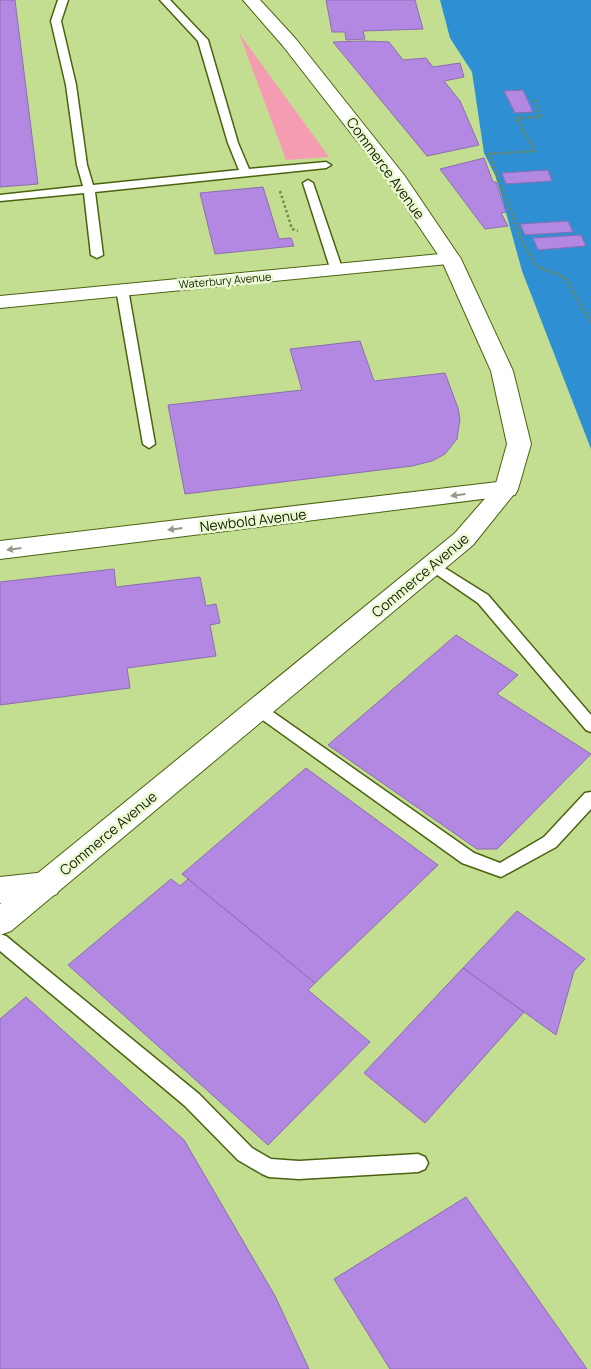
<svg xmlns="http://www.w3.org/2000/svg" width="591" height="1369" viewBox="0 0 591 1369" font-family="Manrope,sans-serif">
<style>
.green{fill:#f49db2}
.water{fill:#2f8fd3}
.building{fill:#b288e2;stroke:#8d6db2}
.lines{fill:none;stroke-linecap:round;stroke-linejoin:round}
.lane-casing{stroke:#4c6210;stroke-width:3}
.street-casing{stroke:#4c6210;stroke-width:2}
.secondary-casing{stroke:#4c6210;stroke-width:2}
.path{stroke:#74874f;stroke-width:2.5;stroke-dasharray:2.5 2.5;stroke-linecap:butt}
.lane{fill:#fff;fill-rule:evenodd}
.street{fill:#fff;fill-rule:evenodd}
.secondary{fill:#fff;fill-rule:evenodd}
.oneway{fill:#95998c}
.labels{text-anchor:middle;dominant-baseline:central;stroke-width:5;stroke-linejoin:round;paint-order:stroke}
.far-street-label{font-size:11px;fill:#131c00;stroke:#ebfad3}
.street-label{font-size:14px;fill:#131c00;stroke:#ebfad3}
</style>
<rect width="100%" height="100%" fill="#c3de90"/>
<polygon class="green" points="239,33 329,157 286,160"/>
<polygon class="water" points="440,0 591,0 591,449 522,271 502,198 495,175 484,153 472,72 450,38"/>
<g class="building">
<polygon points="0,0 15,0 38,184 0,187"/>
<polygon points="326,0 415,0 423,29 363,31 365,39 346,40 345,32 332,32"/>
<polygon points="364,41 389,42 403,60 426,58 433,67 460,63 464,77 444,81 460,101 479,145 427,156 333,42"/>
<polygon points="523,90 533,112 515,113 504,91"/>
<polygon points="484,158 493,182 496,182 506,212 501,213 508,226 485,229 440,169"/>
<polygon points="548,170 552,181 506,184 502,173"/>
<polygon points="263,187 279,239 291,238 294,246 215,254 200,193"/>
<polygon points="568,221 573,232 525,235 520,224"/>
<polygon points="581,235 586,246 538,250 533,238"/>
<polygon points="360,341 374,381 445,373 458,408 460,419 457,439 445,454 432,461 412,466 185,494 168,405 302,390 290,349"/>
<polygon points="114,569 116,587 200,577 206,606 216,604 220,623 210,625 216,656 127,668 130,688 0,705 0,582"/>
<polygon points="456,635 518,675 497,694 591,754 497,849 477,849 328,745"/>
<polygon points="306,768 438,865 315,983 182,874"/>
<polygon points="171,879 180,886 188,879 315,983 308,990 370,1042 268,1145 68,965"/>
<polygon points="517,911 585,959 574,971 556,1035 463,968"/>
<polygon points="463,968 524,1012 425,1123 364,1073"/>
<polygon points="26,997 184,1140 275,1296 309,1369 0,1369 0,1019"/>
<polygon points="466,1197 587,1369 390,1369 334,1279"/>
</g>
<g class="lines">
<defs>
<g id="lane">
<polygon points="58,0 68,0 61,21 76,85 87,165 93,185 239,170 228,143 198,41 160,0 170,0 208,40 238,143 249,169 326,162 331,165 326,168 95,192 103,255 97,258 91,255 84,193 0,201 0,195 83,186 77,165 66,85 51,21"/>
<polygon points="308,180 313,183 343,271 341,273 337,274 331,271 303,183"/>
<polygon points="122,286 128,289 155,444 149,448 143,444 116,289"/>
<polygon points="432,560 488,595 591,715 591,732 586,730 478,603 427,568 425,565 427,562"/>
<polygon points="258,703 263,705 474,853 500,863 544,837 585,793 591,792 591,809 556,847 501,877 462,863 253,713 250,709 253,705"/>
<polygon points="0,934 6,936 199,1094 252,1148 271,1159 299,1161 418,1154 425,1157 428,1163 425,1169 418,1172 299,1179 269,1177 262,1174 238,1160 185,1106 0,951"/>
</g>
<g id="street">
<polygon points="451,253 458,255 461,259 458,263 0,308 0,296"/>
<polygon points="506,481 515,483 518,489 515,495 0,559 0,541"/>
<polygon points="46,872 57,876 61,885 57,894 46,898 0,903 0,877"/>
</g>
<polygon id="secondary" points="243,0 260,0 295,38 404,175 461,259 513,371 531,444 518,489 473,545 11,931 0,935 0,904 455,533 495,487 507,444 491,371 441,259 389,182 283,46"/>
</defs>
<use href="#lane" class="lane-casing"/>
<use href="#street" class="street-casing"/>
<use href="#secondary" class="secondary-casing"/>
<g class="path">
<polyline points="535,100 541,117 516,118 535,151 489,154 523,243 536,266 564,277 591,322"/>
<polyline points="280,191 292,229 298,231"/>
</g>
<use href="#lane" class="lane"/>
<use href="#street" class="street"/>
<use href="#secondary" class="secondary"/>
</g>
<defs><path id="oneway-solid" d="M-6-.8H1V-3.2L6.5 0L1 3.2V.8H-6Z" transform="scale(1.25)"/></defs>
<g class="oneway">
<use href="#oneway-solid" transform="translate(458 495) rotate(173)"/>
<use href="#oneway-solid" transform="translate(175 529) rotate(173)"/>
<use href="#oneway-solid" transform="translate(14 549) rotate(173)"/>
</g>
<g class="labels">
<g class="far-street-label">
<text transform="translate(225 280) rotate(-5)">Waterbury Avenue</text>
</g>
<g class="street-label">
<text transform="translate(386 168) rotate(54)">Commerce Avenue</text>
<text transform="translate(253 520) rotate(-7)">Newbold Avenue</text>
<text transform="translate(420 575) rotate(-40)">Commerce Avenue</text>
<text transform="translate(108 833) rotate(-40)">Commerce Avenue</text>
</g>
</g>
</svg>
